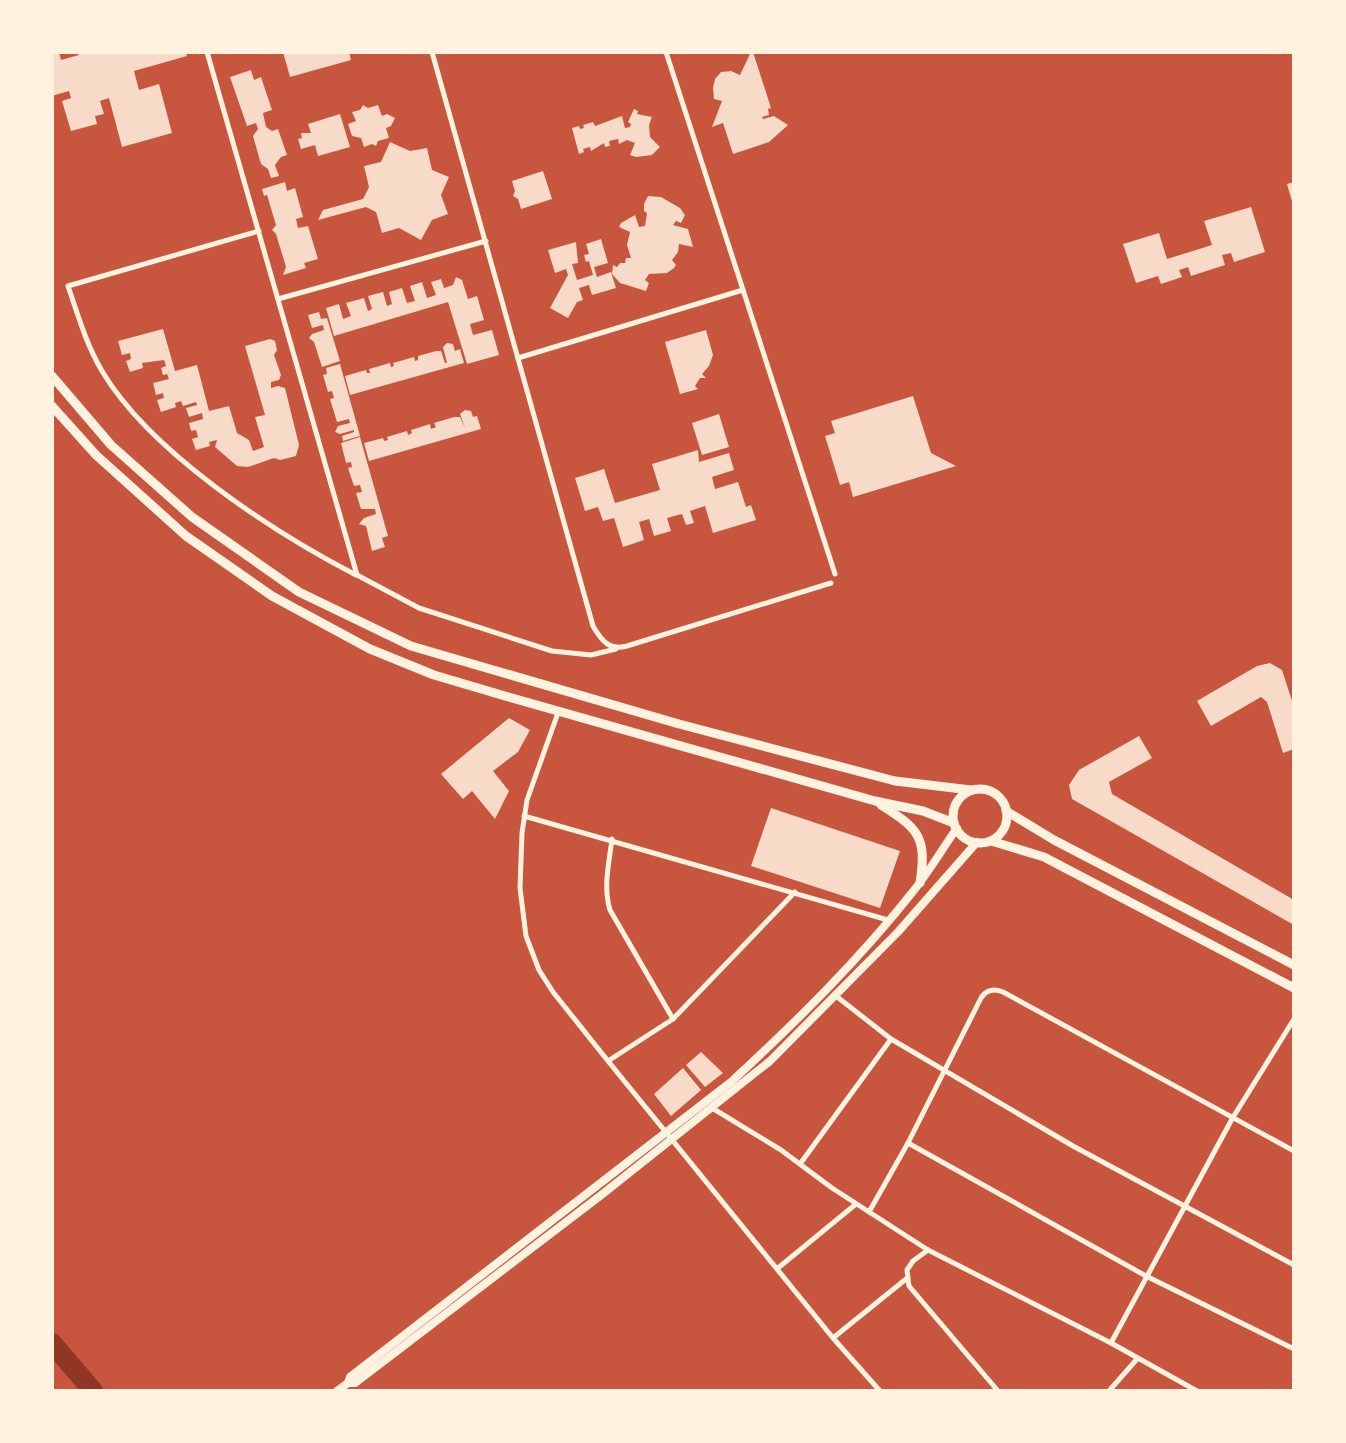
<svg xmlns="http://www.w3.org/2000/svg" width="1346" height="1443" viewBox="0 0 1346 1443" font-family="Mulish,sans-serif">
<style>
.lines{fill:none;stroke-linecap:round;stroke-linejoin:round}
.river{stroke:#8f3625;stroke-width:20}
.building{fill:#f7dbc8}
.minor{stroke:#fff3e0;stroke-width:5}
.primary{stroke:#fff3e0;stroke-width:8}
.trunk{stroke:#fff3e0;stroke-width:9}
</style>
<rect width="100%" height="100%" fill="#c8553d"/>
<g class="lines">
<polyline class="river" points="52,1343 93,1391"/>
</g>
<g class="building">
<polygon points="52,52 59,52 61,60 79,55 75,52 186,52 187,56 134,71 139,90 159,84 172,133 122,147 109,98 100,101 104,114 95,116 97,124 71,131 62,101 71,98 69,91 52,96"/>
<polygon points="283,52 349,52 351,60 290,77"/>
<polygon points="751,52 753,52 771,108 768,109 769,115 762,117 763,119 774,116 788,125 769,142 733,154 723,123 712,127 722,101 714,99 713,88 715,79 721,72 731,71 740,75"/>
<polygon points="251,70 254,80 261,77 272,110 263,113 266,127 272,131 278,129 287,155 281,157 275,165 279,176 271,178 268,169 261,164 253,136 258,129 256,123 247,126 230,77"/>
<polygon points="363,105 368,108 378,105 382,116 387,114 395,118 391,126 386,128 389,138 378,141 376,146 372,144 364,147 361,138 352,136 348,124 356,121 352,112 360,110"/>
<polygon points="634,109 638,111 637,114 652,117 649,125 650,137 660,147 652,155 636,157 630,155 635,143 627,140 619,144 618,139 609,141 610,146 605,147 604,143 591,151 590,147 583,149 584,152 579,154 572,128 579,126 580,129 584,128 583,125 593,122 595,126 622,116 625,128 630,127 631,124 628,122"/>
<polygon points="340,114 350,147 318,156 315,145 301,149 298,139 302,138 301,133 311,133 308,124"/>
<polygon points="390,142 410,151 427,148 432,170 449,177 441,195 448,214 432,220 421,240 399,228 382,233 376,212 366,207 318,220 323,210 363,199 369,187 364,166 381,162"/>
<polygon points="543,171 552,199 521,209 518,199 513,196 515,191 512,181"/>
<polygon points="285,182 287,191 295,188 303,217 296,219 298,228 308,226 318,259 304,263 306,268 283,275 286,267 276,234 272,230 276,225 267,195 264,196 262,189"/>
<polygon points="1294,182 1294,205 1293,205 1287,184"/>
<polygon points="648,196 661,197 680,208 685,215 681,223 676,221 673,225 688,229 693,247 679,244 678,252 672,260 676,265 674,268 667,273 649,274 645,280 649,283 646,291 620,283 612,274 613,265 617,267 620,263 625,263 626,258 631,258 627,245 630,232 619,227 621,223 635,215 639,227 645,226 647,213 644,211 644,204"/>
<polygon points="1251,207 1265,252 1234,262 1231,253 1222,255 1225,265 1191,276 1188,267 1179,270 1182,277 1161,284 1158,276 1136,283 1123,244 1159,233 1167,259 1212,245 1204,221"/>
<polygon points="601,239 608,263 594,267 597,277 611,272 616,288 592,295 589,285 579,288 583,300 577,302 568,318 550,308 568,275 566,269 555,273 548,250 576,242 578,263 572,264 577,280 593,275 589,261 586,262 584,255 589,254 586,244"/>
<polygon points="456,277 462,280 468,299 477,296 484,320 470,324 473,335 492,330 499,355 467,364 448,302 334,336 326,308 339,304 343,319 351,316 346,303 364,298 368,311 372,309 368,296 383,292 387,306 392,304 389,292 402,288 407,303 415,301 410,286 422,282 427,298 436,295 431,282 441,279 444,288 453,285"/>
<polygon points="319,312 321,319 327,318 340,361 322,367 314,342 309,338 312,334 324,330 323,325 312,328 308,315"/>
<polygon points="163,329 175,371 197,365 209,411 229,406 237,433 249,440 253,451 264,447 255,417 265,415 245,346 270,339 275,341 277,350 274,355 281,375 279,380 271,382 271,388 278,386 285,388 299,445 296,456 280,460 274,458 248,467 237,466 215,447 217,440 209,442 210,446 196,450 192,439 198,437 196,430 191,431 189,423 203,419 202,413 189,417 186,408 197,405 196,402 183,406 181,401 175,403 176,407 161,412 157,400 164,398 163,393 156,395 153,383 169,379 167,374 163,375 161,368 166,366 164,360 142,363 143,368 130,372 126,361 131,359 130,353 122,355 118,341"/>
<polygon points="706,330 713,355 709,366 702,374 706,378 700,378 695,386 698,389 680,394 665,342"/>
<polygon points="447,343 453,344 455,351 460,349 464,363 350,395 345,376 366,370 367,373 370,373 369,369 390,363 391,367 394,366 393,363 414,357 415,361 418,360 418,356 436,351 441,351 445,363 447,363 443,347"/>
<polygon points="340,364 360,436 343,441 342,436 354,432 354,430 340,434 335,432 338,426 350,423 349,419 337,422 330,399 334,398 332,391 328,392 323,375 327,374 326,368"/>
<polygon points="913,396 931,453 956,466 853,497 849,482 840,485 825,436 835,433 831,421"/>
<polygon points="465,410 471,411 473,417 477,416 481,429 369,461 364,443 383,438 384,441 388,440 387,437 407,431 408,435 412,433 411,430 430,424 431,429 436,427 434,423 454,417 460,417 465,428 460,414"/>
<polygon points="719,414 729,447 702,455 692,423"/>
<polygon points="360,437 388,536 382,538 385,547 372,551 366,526 359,524 364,518 376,514 375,509 361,509 356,493 362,492 360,485 354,486 348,468 352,467 351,462 346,463 341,443"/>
<polygon points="698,450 699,462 729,453 734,470 712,477 715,489 738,482 746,507 751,505 756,520 713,533 705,506 690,511 694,523 686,525 682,514 667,518 671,531 654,536 649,519 639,522 644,540 623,547 614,518 603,521 598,507 585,511 575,478 604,469 615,503 660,490 652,464"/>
<polygon points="1270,663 1282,670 1294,707 1294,749 1283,753 1267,702 1261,697 1211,726 1197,701 1257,666"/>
<polygon points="509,718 530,730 518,752 493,771 509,791 495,819 472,791 463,799 441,774"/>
<polygon points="1139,736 1152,758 1109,782 1112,794 1294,900 1294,925 1072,799 1069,785 1079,770"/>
<polygon points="771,808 900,851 880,908 751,866"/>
<polygon points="701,1052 723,1073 705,1087 686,1065"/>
<polygon points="683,1068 701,1090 671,1116 654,1094"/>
</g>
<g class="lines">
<g class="minor">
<polyline points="207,52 357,575 419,608 552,651 591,655 616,649"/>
<path d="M432,52l161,574c8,14 16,25 34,20l204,-63"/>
<polyline points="666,52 835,574"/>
<path d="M259,231l-191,55c10,29 18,58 34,85 48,81 171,161 254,204"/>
<polyline points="278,299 486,241"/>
<polyline points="518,358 743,290"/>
<polyline points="559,710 527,800 522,833 520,888 526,936 539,970 553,992 608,1061 833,1338 880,1391"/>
<polyline points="524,816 888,920"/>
<path d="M612,839c-3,24 -9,48 -2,71l63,109"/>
<polyline points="836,996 891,1039 1073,1146 1294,1265"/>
<polyline points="608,1061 673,1019 795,892"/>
<polyline points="712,1108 781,1150 832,1188 928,1250 1111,1343 1197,1391"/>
<polyline points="908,1143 1146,1276 1294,1349"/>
<polyline points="800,1164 891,1039"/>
<path d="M869,1212l39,-69 73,-145c5,-8 13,-10 22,-6l291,159"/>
<polyline points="928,1250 913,1261 907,1270 909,1286 998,1391"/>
<polyline points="778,1268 856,1204"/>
<polyline points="833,1338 906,1279"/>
<polyline points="1111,1343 1232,1119 1294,1019"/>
<polyline points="1109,1391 1137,1359"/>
</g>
<g class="primary">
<polyline points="348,1383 355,1383 600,1196 770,1061 898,932 977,842"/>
<path d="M337,1391l11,-8 2,-6 381,-295c65,-60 129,-123 184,-193 15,-19 28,-41 42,-61"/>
</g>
<g class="trunk">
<polyline points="52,376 111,445 192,517 299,592 411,646 679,724 895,781 971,790"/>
<polyline points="52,406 96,455 186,536 272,596 370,649 434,675 505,696 875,801 923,811 954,823"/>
<circle cx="980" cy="816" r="27"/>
<path d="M881,805c38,24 46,32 39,78"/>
<polyline points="1006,811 1054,840 1294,965"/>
<polyline points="991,841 1044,857 1294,988"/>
</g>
</g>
<rect width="1346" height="1443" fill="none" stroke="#fff3e0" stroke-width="108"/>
</svg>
